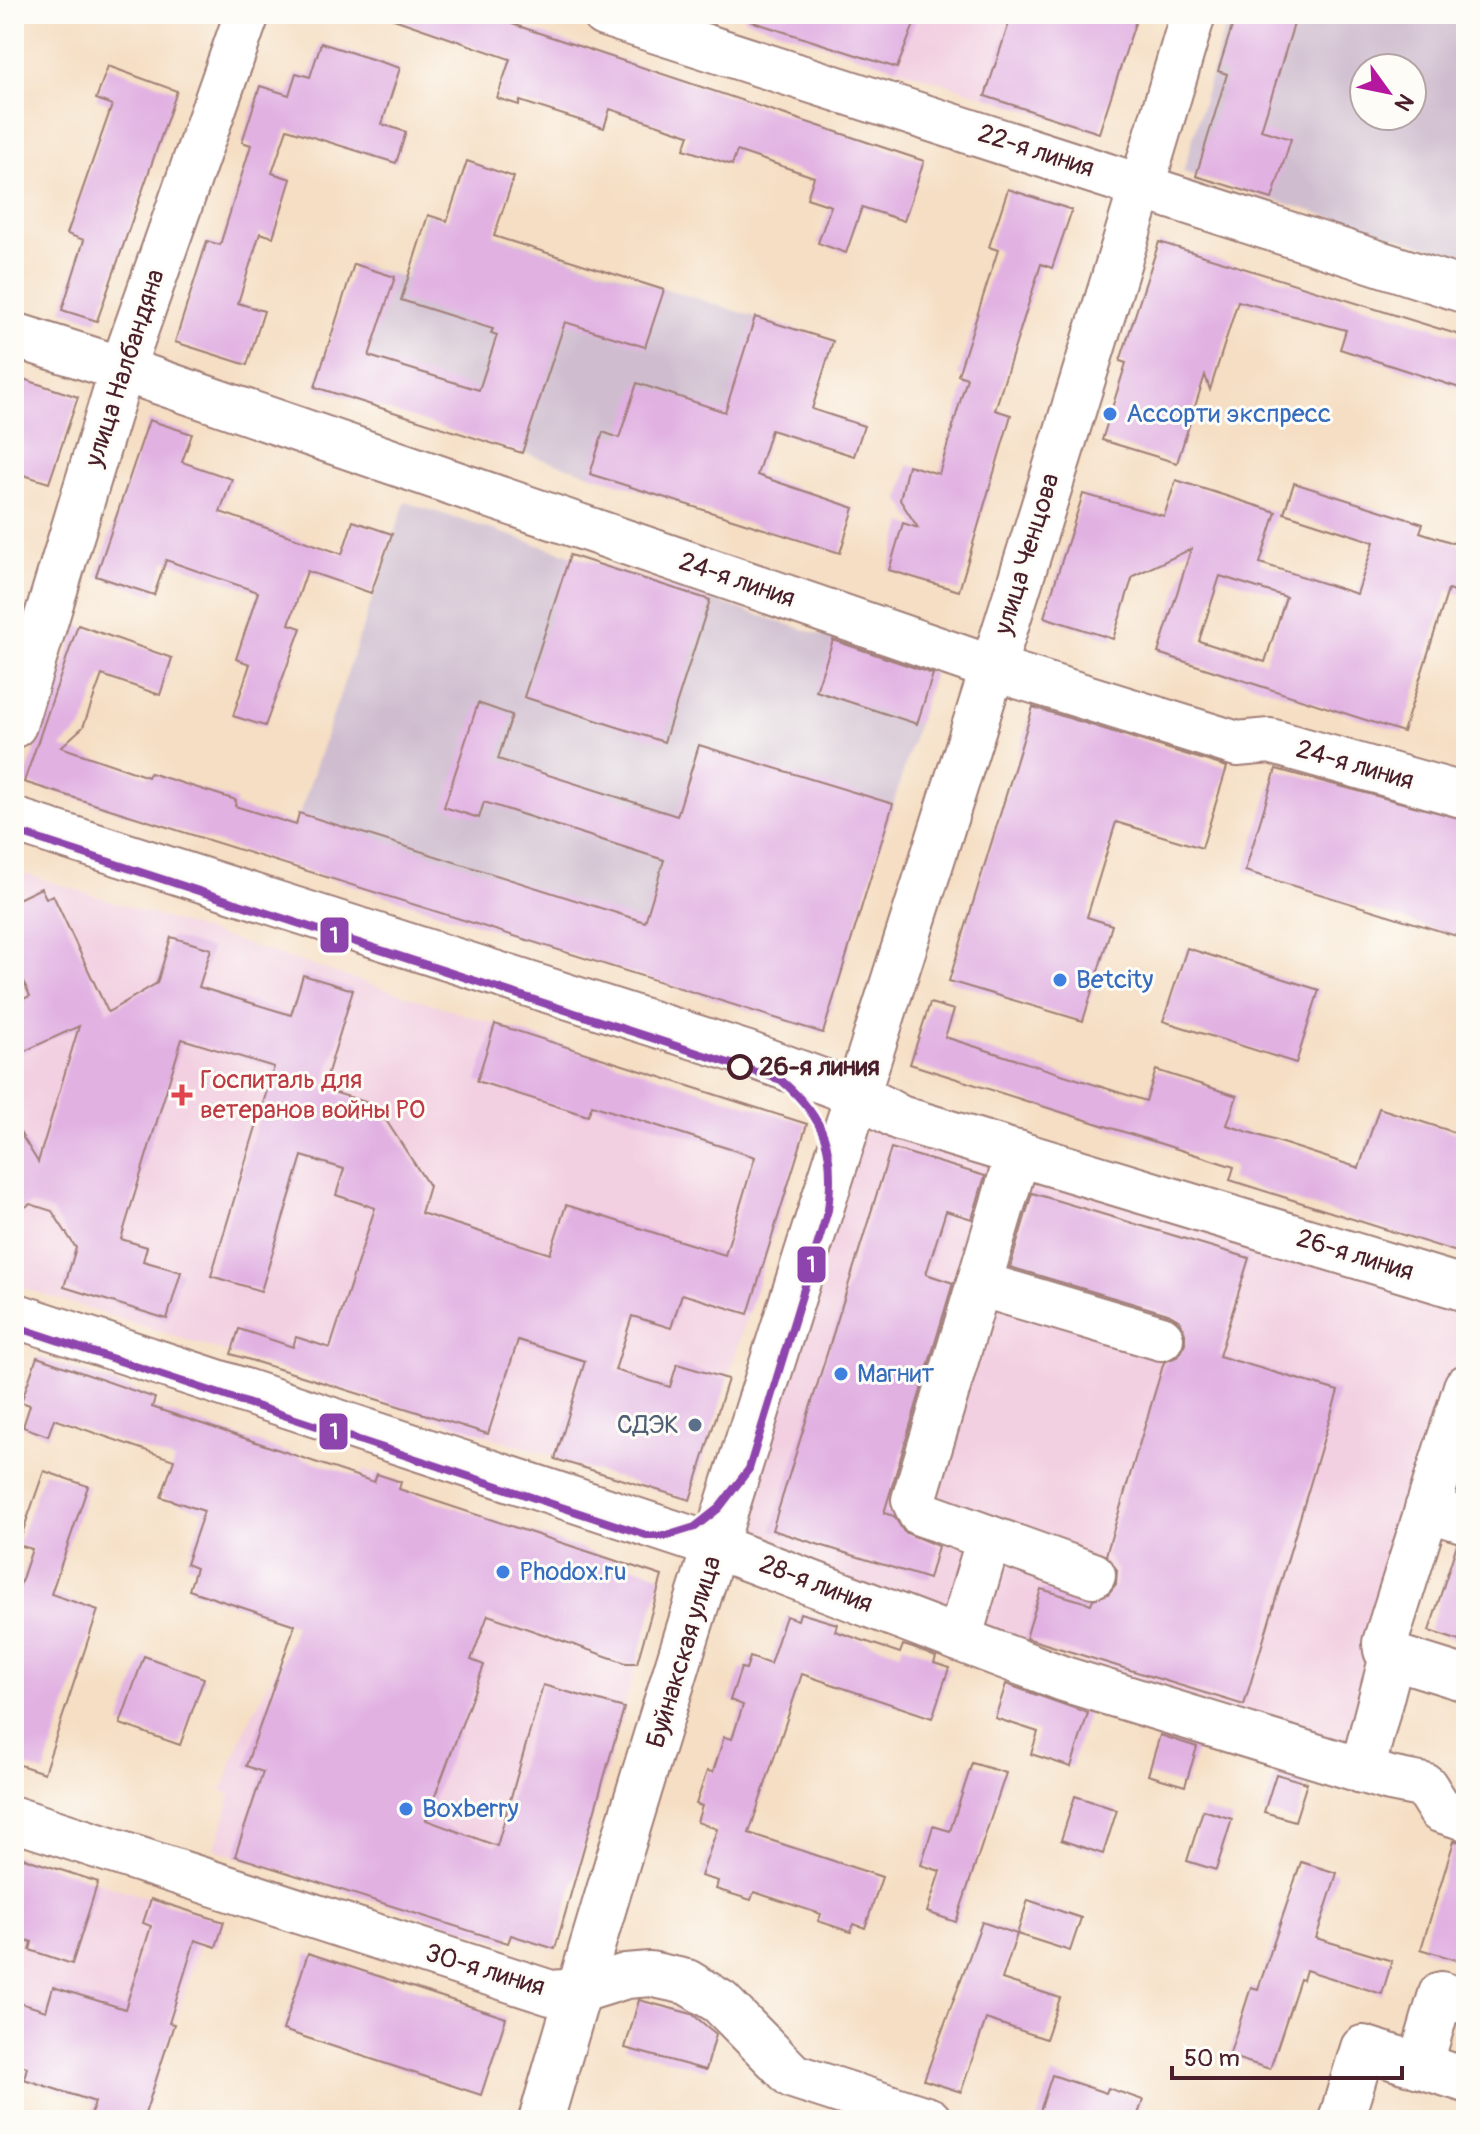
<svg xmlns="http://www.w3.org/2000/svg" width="1480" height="2134" viewBox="0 0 1480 2134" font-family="Pangolin,sans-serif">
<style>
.built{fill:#f2cfe1}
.industrial{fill:#cfbdcf;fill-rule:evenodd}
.building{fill:#e1b1e2;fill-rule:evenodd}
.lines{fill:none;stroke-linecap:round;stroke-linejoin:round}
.minor-casing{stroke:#a07e77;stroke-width:48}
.minor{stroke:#fff;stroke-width:44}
.tram-1-casing{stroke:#fdfcf7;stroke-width:14}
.tram-1{stroke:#8e44ad;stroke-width:8}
.shop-dot{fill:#3f7fe0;stroke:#fdfcf7;stroke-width:3}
.stop-dot{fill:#fdfcf7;stroke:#4a1f2b;stroke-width:4}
.health-dot{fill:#e0444e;stroke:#fdfcf7;stroke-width:3}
.service-dot{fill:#5c6f8a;stroke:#fdfcf7;stroke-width:3}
.labels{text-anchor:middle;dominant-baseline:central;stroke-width:6;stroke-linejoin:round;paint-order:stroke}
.street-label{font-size:26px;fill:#4a1f2b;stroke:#fdfcf7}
.shop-label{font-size:26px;fill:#366cbe;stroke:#fdfcf7;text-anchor:start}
.stop-label{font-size:26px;font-weight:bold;fill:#4a1f2b;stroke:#fdfcf7;text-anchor:start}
.health-label{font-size:26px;fill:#be3a42;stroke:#fdfcf7;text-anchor:start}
.service-label{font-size:26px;fill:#4e5e75;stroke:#fdfcf7;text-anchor:end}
.line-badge{stroke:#fdfcf7;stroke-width:3}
.badge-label{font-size:22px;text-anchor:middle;font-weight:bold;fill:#fff}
</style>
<rect width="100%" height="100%" fill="#fdfcf7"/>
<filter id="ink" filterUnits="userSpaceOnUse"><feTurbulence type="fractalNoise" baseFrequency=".0125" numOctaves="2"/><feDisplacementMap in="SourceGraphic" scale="16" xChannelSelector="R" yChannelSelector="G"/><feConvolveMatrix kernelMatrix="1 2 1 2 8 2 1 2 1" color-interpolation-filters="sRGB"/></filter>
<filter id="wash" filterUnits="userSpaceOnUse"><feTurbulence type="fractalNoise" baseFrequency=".006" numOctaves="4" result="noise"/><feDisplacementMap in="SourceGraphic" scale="32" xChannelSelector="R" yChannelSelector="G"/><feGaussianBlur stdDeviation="1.8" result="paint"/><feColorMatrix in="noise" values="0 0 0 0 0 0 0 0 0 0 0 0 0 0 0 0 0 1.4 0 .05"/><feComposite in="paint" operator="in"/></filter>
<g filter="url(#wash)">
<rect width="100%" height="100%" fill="#f5dec3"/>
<g class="built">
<polygon points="918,14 1138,14 1099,133 897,68"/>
<polygon points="14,870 807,1124 690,1500 14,1285"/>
<polygon points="873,1127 1466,1303 1466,1330 1345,1750 759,1556 740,1539 859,1139"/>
<polygon points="363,1469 401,1482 399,1490 662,1576 555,1949 511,1935 508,1943 215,1849 231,1794 222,1791 245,1729 332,1561"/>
<polygon points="14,1855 224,1922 219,1939 203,1936 143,2120 90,2120 95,2102 24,2079 27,2067 14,2063"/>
</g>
<g class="industrial">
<path d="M1229,14h237v244l-283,-86zM1364,68h48v48h-48z"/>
<polygon points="425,213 834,342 814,404 782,395 741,522 315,387 355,263 406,278"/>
<polygon points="405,502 934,671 823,1033 283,863"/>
</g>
<g id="blocks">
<g class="building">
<polygon points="392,14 482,14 924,161 904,221 862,207 846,253 818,243 831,206 807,198 814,177 737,151 732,165 684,149 689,135 610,109 604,128 520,101 519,105 497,98 510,59 391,18"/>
<polygon points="745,14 918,14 897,68 744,19"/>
<polygon points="1012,14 1138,14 1099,133 985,96"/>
<polygon points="1236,14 1297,14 1261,130 1291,139 1272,199 1196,176 1227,74 1218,71"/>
<polygon points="321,43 400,68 382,124 406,132 396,163 287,129 272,173 291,179 273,237 260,233 238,303 264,311 247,365 175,342 207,241 220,245 251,145 242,142 260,86 289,95 296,73 310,77"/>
<polygon points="108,66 177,91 97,321 62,310 84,240 67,234 112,105 96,99"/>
<polygon points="467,161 514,177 494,236 664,290 645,347 565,322 522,453 315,387 354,264 395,277 369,356 479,390 497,335 491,333 493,329 401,300 428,215 447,221"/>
<polygon points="1008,189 1072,210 1052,268 1041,264 995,410 1011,415 959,591 889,570 903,523 918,528 900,500 908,465 939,474 967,378 958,375 998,250 989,247"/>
<polygon points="1159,242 1466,337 1466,390 1340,349 1346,330 1238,301 1210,390 1205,375 1177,463 1102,440 1126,363 1120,361"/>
<polygon points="755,317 833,341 812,409 864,426 854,456 771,430 757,475 854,508 840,553 590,474 603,432 619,438 637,383 725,412"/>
<polygon points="14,376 78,397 49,483 14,472"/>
<polygon points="149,420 192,434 182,462 232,479 220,512 342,554 353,521 392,534 371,593 307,571 289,624 301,628 265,726 233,716 250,664 236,659 258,592 166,560 154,595 96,576"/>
<path d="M1176,480l100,32 -16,51 97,31 17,-52 -90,-29 10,-30 129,41 -3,8 46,15v49l-18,-6 -45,142 -245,-79 33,-104 -58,27 -20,63 -69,-22 39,-123 81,22zM1220,576l66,21 -21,65 -66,-21z"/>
<polygon points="570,555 710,600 664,742 524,697"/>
<polygon points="78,625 172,658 160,695 102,675 83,727 61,747 148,777 150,773 236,800 235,806 296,825 299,813 645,922 664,860 484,802 479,818 444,807 478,703 512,715 498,759 677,816 699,745 893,804 823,1033 24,782"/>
<polygon points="833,640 933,674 917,724 816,691"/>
<polygon points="1033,707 1227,767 1202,848 1116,822 1087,917 1112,925 1083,1021 949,981"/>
<polygon points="1276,769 1466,820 1466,939 1245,871"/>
<polygon points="41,888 46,898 53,895 108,1012 157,983 171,937 211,949 199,987 291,1015 303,975 353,990 323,1089 376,1105 429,1186 421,1213 550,1254 566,1205 725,1255 755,1157 592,1105 588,1116 477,1081 495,1024 807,1124 748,1314 682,1294 671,1328 632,1316 615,1370 670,1387 677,1364 728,1379 690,1500 555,1459 585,1361 518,1340 488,1434 231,1354 239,1329 293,1347 296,1337 330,1348 375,1208 336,1195 344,1169 302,1156 261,1291 211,1276 274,1067 182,1039 121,1239 147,1247 143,1261 181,1272 167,1319 64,1287 76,1248 52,1211 30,1204 14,1214 14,1123 38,1162 79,1026 14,1056 14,1003 30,996 14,961 14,901"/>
<polygon points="1187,948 1319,990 1296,1063 1163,1021"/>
<polygon points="930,1003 954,1010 945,1037 1146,1101 1156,1070 1237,1096 1227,1125 1359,1168 1379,1108 1466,1136 1466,1255 1230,1180 1234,1167 910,1064"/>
<polygon points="891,1148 985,1176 972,1219 946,1211 926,1274 953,1283 884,1513 894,1516 904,1532 938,1546 929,1579 772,1530"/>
<polygon points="1032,1193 1249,1258 1219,1356 1338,1391 1244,1705 1026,1638 1041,1589 1091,1604 1093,1599 1108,1594 1116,1584 1117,1570 1106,1555 1164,1362 1179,1356 1185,1344 1185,1333 1180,1321 1168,1314 1010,1267"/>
<polygon points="37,1357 155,1398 152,1407 374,1482 377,1474 401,1482 399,1489 662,1576 637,1663 626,1663 488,1615 471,1660 484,1665 426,1820 497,1846 543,1685 624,1708 555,1949 511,1935 508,1943 235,1856 263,1772 246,1766 295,1625 189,1590 196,1568 186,1564 204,1511 161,1497 174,1460 54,1419 48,1436 23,1427 30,1405 21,1402"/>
<polygon points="44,1471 88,1486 51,1594 98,1610 44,1773 14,1763 14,1603 32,1549 18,1545"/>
<polygon points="1457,1544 1466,1545 1466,1643 1429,1631"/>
<polygon points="800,1613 837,1624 835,1631 900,1653 903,1645 913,1648 936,1657 934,1663 949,1668 932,1718 802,1674 749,1833 882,1877 865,1928 854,1924 851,1932 818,1921 821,1914 754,1892 751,1900 716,1889 718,1881 701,1876 717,1829 697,1822 702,1806 696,1804 707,1771 713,1772 724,1737 732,1739 743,1705 730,1700 741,1668 746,1669 750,1657 770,1664 786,1616 798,1620"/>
<polygon points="144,1656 204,1678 180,1745 120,1724"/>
<polygon points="1006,1684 1088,1713 1071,1767 1031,1754 1038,1732 995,1718"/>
<polygon points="1160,1735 1197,1747 1185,1786 1148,1775"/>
<polygon points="972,1763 1006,1773 956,1922 927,1912 940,1871 921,1865 933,1826 950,1831"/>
<polygon points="1276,1774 1307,1783 1295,1821 1264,1812"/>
<polygon points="1075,1796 1117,1810 1103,1854 1061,1840"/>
<polygon points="1203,1810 1232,1819 1216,1870 1187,1861"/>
<polygon points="1454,1841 1466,1842 1466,1963 1421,1949"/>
<polygon points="14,1855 98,1882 72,1964 30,1950 32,1942 14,1936"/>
<polygon points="1301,1862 1337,1873 1316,1938 1392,1961 1382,1994 1306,1970 1303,1980 1300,1979 1270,2069 1229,2056 1251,1987 1258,1989"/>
<polygon points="151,1899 224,1922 216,1947 195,1940 169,2023 174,2024 143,2120 89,2120 95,2102 24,2079 27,2067 14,2063 14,2001 46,2011 53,1987 125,2009 151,1926 143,1923"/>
<polygon points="1028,1900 1081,1918 1070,1951 1017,1934"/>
<polygon points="982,1922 1017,1934 1002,1979 1060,1998 1046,2039 986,2019 961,2092 924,2080"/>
<polygon points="308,1953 506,2018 481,2095 283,2030"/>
<polygon points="639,2000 692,2014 716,2034 706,2070 625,2048"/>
<polygon points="1052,2075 1106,2093 1108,2088 1143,2100 1136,2120 1037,2120"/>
</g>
</g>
</g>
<g filter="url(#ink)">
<use href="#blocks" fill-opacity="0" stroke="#a07e77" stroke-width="2"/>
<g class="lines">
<defs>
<g id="minor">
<polyline points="604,14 1466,291"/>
<polyline points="14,335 122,369 992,668 1237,744 1270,741 1466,796"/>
<polyline points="14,725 122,369 247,14"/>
<polyline points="14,820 745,1053 855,1093 900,1118 1466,1289"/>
<polyline points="1018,1153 914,1500 920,1513 1093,1575"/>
<polyline points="979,1284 1161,1338"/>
<polyline points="14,1315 717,1547 1064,1679 1390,1779 1425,1786 1440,1810 1466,1818"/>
<polyline points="1466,1387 1385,1643 1386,1650 1392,1656 1466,1679"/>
<polyline points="1427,1509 1466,1521"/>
<polyline points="959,1639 989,1538"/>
<polyline points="1362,1771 1392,1656"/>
<polyline points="14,1819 551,1993 578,1991 626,1976 650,1974 687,1982 720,2002 793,2076 929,2120"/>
<polyline points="1420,2066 1441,1994 1466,2002"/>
<path d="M541,2120c205,-706 445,-1401 652,-2106"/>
<polyline points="1341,2120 1363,2048 1466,2080"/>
</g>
</defs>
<use href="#minor" class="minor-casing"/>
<use href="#minor" class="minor"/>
<defs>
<path id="tram-1" d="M14,831l767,249c46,40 54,70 47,130l-79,259 -30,39 -24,19 -29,9h-17l-635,-210"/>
</defs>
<use href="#tram-1" class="tram-1-casing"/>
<use href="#tram-1" class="tram-1"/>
</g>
</g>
<g class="shop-dot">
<circle cx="1110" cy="414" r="8"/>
<circle cx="1060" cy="980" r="8"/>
<circle cx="841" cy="1374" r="8"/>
<circle cx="503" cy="1572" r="8"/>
<circle cx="406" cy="1809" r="8"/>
</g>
<circle class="stop-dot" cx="740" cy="1067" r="11"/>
<path class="health-dot" d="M178 1083h8v8h8v8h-8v8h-8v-8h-8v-8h8z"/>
<circle class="service-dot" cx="695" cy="1425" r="8"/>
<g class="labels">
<g class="street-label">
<text transform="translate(1036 151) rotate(18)">22-я линия</text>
<text transform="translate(125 368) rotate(-72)">улица Налбандяна</text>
<text transform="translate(1027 554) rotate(-73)">улица Ченцова</text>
<text transform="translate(737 580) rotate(19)">24-я линия</text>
<text transform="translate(1355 765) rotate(16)">24-я линия</text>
<text transform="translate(1355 1255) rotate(17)">26-я линия</text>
<text transform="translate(816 1584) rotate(21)">28-я линия</text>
<text transform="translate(684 1652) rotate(-73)">Буйнакская улица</text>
<text transform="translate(485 1970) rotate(17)">30-я линия</text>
</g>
<g class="shop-label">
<text x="1126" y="414">Ассорти экспресс</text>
<text x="1076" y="980">Betcity</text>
<text x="857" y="1374">Магнит</text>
<text x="519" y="1572">Phodox.ru</text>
<text x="422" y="1809">Boxberry</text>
</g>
<g class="stop-label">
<text x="759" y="1067">26-я линия</text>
</g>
<g class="health-label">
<text x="200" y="1080">Госпиталь для<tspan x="200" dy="30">ветеранов войны РО</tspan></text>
</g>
<g class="service-label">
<text x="679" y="1425">СДЭК</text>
</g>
</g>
<g class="line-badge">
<rect x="319" y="916" width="31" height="38" rx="8" fill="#8e44ad"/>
<rect x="796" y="1245" width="31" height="39" rx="8" fill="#8e44ad"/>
<rect x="318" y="1412" width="31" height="39" rx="8" fill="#8e44ad"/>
</g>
<g class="badge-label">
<text x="334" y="943">1</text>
<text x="811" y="1272">1</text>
<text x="334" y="1439">1</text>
</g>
<rect width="1480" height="2134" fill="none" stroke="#fdfcf7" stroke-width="48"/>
<g transform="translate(1388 92) rotate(123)"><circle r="38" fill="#fdfcf7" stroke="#b5a4a5" stroke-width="2"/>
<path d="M0-6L14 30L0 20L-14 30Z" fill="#b5179e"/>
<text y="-12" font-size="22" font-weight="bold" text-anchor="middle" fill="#4a1f2b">N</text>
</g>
<path d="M1172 2066v12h230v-12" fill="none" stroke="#4a1f2b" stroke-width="4"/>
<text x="1184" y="2066" font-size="24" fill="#4a1f2b" stroke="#fdfcf7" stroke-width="6" paint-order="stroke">50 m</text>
</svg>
